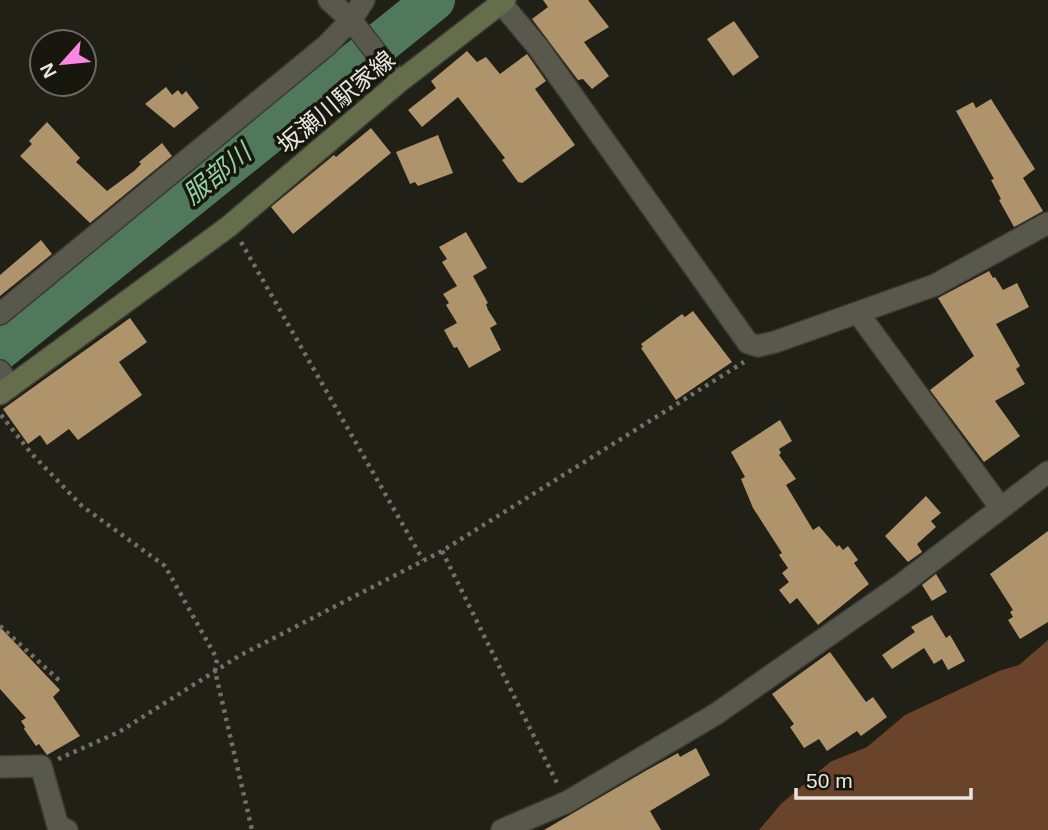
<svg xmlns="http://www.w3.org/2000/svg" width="1048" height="830" viewBox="0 0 1048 830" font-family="Helvetica,'Noto Sans JP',sans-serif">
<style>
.forest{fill:#6a432b}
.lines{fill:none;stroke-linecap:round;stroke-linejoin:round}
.river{stroke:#50795b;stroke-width:42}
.building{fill:#af936b}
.minor-casing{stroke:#3b3a33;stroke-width:24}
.secondary-casing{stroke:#3b3a33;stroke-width:24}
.path{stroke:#717068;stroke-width:4.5;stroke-dasharray:3.5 5;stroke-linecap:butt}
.minor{stroke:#59584d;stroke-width:21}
.secondary{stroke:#646e4b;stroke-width:21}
.labels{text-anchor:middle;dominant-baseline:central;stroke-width:7;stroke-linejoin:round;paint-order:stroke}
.street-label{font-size:24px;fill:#e7e6df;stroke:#18170e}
.water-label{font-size:26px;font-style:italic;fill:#91d2a3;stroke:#18170e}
</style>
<rect width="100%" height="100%" fill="#212017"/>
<polygon class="forest" points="1048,640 1048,830 759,830 781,804 830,762 867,747 905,715 999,671 1019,665"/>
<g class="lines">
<polyline class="river" points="0,349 434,0"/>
</g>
<g class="building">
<polygon points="543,0 588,0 609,27 584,42 609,76 592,89 583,79 578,80 532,19 548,7"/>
<polygon points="734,21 759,57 733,76 707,39"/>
<polygon points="467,51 477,62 486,57 500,74 527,54 546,81 535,89 575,145 522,183 518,182 502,160 505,158 498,149 458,97 422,127 408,110 436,88 431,81"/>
<polygon points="166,87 172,95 178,90 182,95 186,91 199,108 174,128 145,104"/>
<polygon points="991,99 1035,169 1023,178 1043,211 1014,227 999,200 1001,199 991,180 994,179 956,111 973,102 976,108"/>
<polygon points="47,122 80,158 76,162 107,191 134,171 141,164 139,162 162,143 172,156 90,223 20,156 32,144 29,141"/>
<polygon points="371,128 391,153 293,234 271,207 334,155 336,157"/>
<polygon points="438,135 453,173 418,186 415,182 410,184 396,152"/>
<polygon points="466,232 487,268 473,276 488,303 486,304 488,310 497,324 490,328 501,350 469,368 457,347 454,348 444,330 457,323 446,305 449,303 443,294 457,286 442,262 447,259 439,247"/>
<polygon points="41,240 52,254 0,296 0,275"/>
<polygon points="989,271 993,278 995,277 1003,290 1017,283 1029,307 996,324 1020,366 1016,369 1025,384 995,401 1020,436 984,462 930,390 974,356 938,298"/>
<polygon points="693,311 732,362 676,400 641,348 643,347 641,344 682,314 685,317"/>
<polygon points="130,318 147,342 119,362 142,395 78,440 69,429 47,445 40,435 28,444 3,409"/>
<polygon points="780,420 792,441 779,449 781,453 779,455 796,479 786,485 813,530 819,526 837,547 839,545 843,550 848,546 858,560 854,563 869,584 818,625 797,598 790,604 779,590 789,582 782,573 788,568 779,555 782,553 753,508 741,479 745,477 731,452"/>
<polygon points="926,496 941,513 931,521 936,527 917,544 922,552 908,562 885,536"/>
<polygon points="1048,531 1048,622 1020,639 1008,620 1013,617 1010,612 1013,610 990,574"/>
<polygon points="936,574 947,592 932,601 922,585"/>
<polygon points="932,615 946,638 950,635 965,661 948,670 942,659 934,664 924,648 892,669 882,655 915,632 911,627"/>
<polygon points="0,627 60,690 53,697 80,736 47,755 39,744 36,746 24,729 25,727 21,721 26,718 0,689"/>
<polygon points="830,652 866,702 873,697 887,717 861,736 857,731 827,751 819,739 804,748 790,727 794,724 772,694"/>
<polygon points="696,748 710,775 650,811 661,830 544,830 647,770 678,753 680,757"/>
</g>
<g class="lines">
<defs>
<g id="minor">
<polyline points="329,0 351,20 399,82"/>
<polyline points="501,3 538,47 748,343 758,346 775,342 935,285 1048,223"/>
<polyline points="858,313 1000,507"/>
<polyline points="0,314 327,45 351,20 364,0"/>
<polyline points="0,371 10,387"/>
<polyline points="0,767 41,766 58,826 67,830"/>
<polyline points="502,830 567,802 716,714 902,584 1048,472"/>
</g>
<polyline id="secondary" points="0,394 228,227 399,82 505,0"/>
</defs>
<use href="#minor" class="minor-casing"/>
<use href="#secondary" class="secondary-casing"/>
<g class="path">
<polyline points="241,242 423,560"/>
<polyline points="1,415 31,453 82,506 165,566 217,659 215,671 252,830"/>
<polyline points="442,551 557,783"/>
<polyline points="0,626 62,683"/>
<polyline points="58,759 119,732 239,656 442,551 744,362"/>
</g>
<use href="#minor" class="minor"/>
<use href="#secondary" class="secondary"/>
</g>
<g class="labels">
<g class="street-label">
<text transform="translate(336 102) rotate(-40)">坂瀬川駅家線</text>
</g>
<g class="water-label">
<text transform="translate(217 174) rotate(-39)">服部川</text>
</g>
</g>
<g transform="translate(63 63) rotate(243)"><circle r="33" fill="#18170e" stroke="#6b6a62" stroke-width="2"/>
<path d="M0-5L12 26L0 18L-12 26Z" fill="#fc86e4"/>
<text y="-10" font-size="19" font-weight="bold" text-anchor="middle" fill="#e7e6df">N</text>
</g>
<path d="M796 788v10h175v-10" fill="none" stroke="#e7e6df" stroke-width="3.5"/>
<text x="806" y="788" font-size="21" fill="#e7e6df" stroke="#18170e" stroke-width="5" paint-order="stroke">50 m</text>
</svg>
